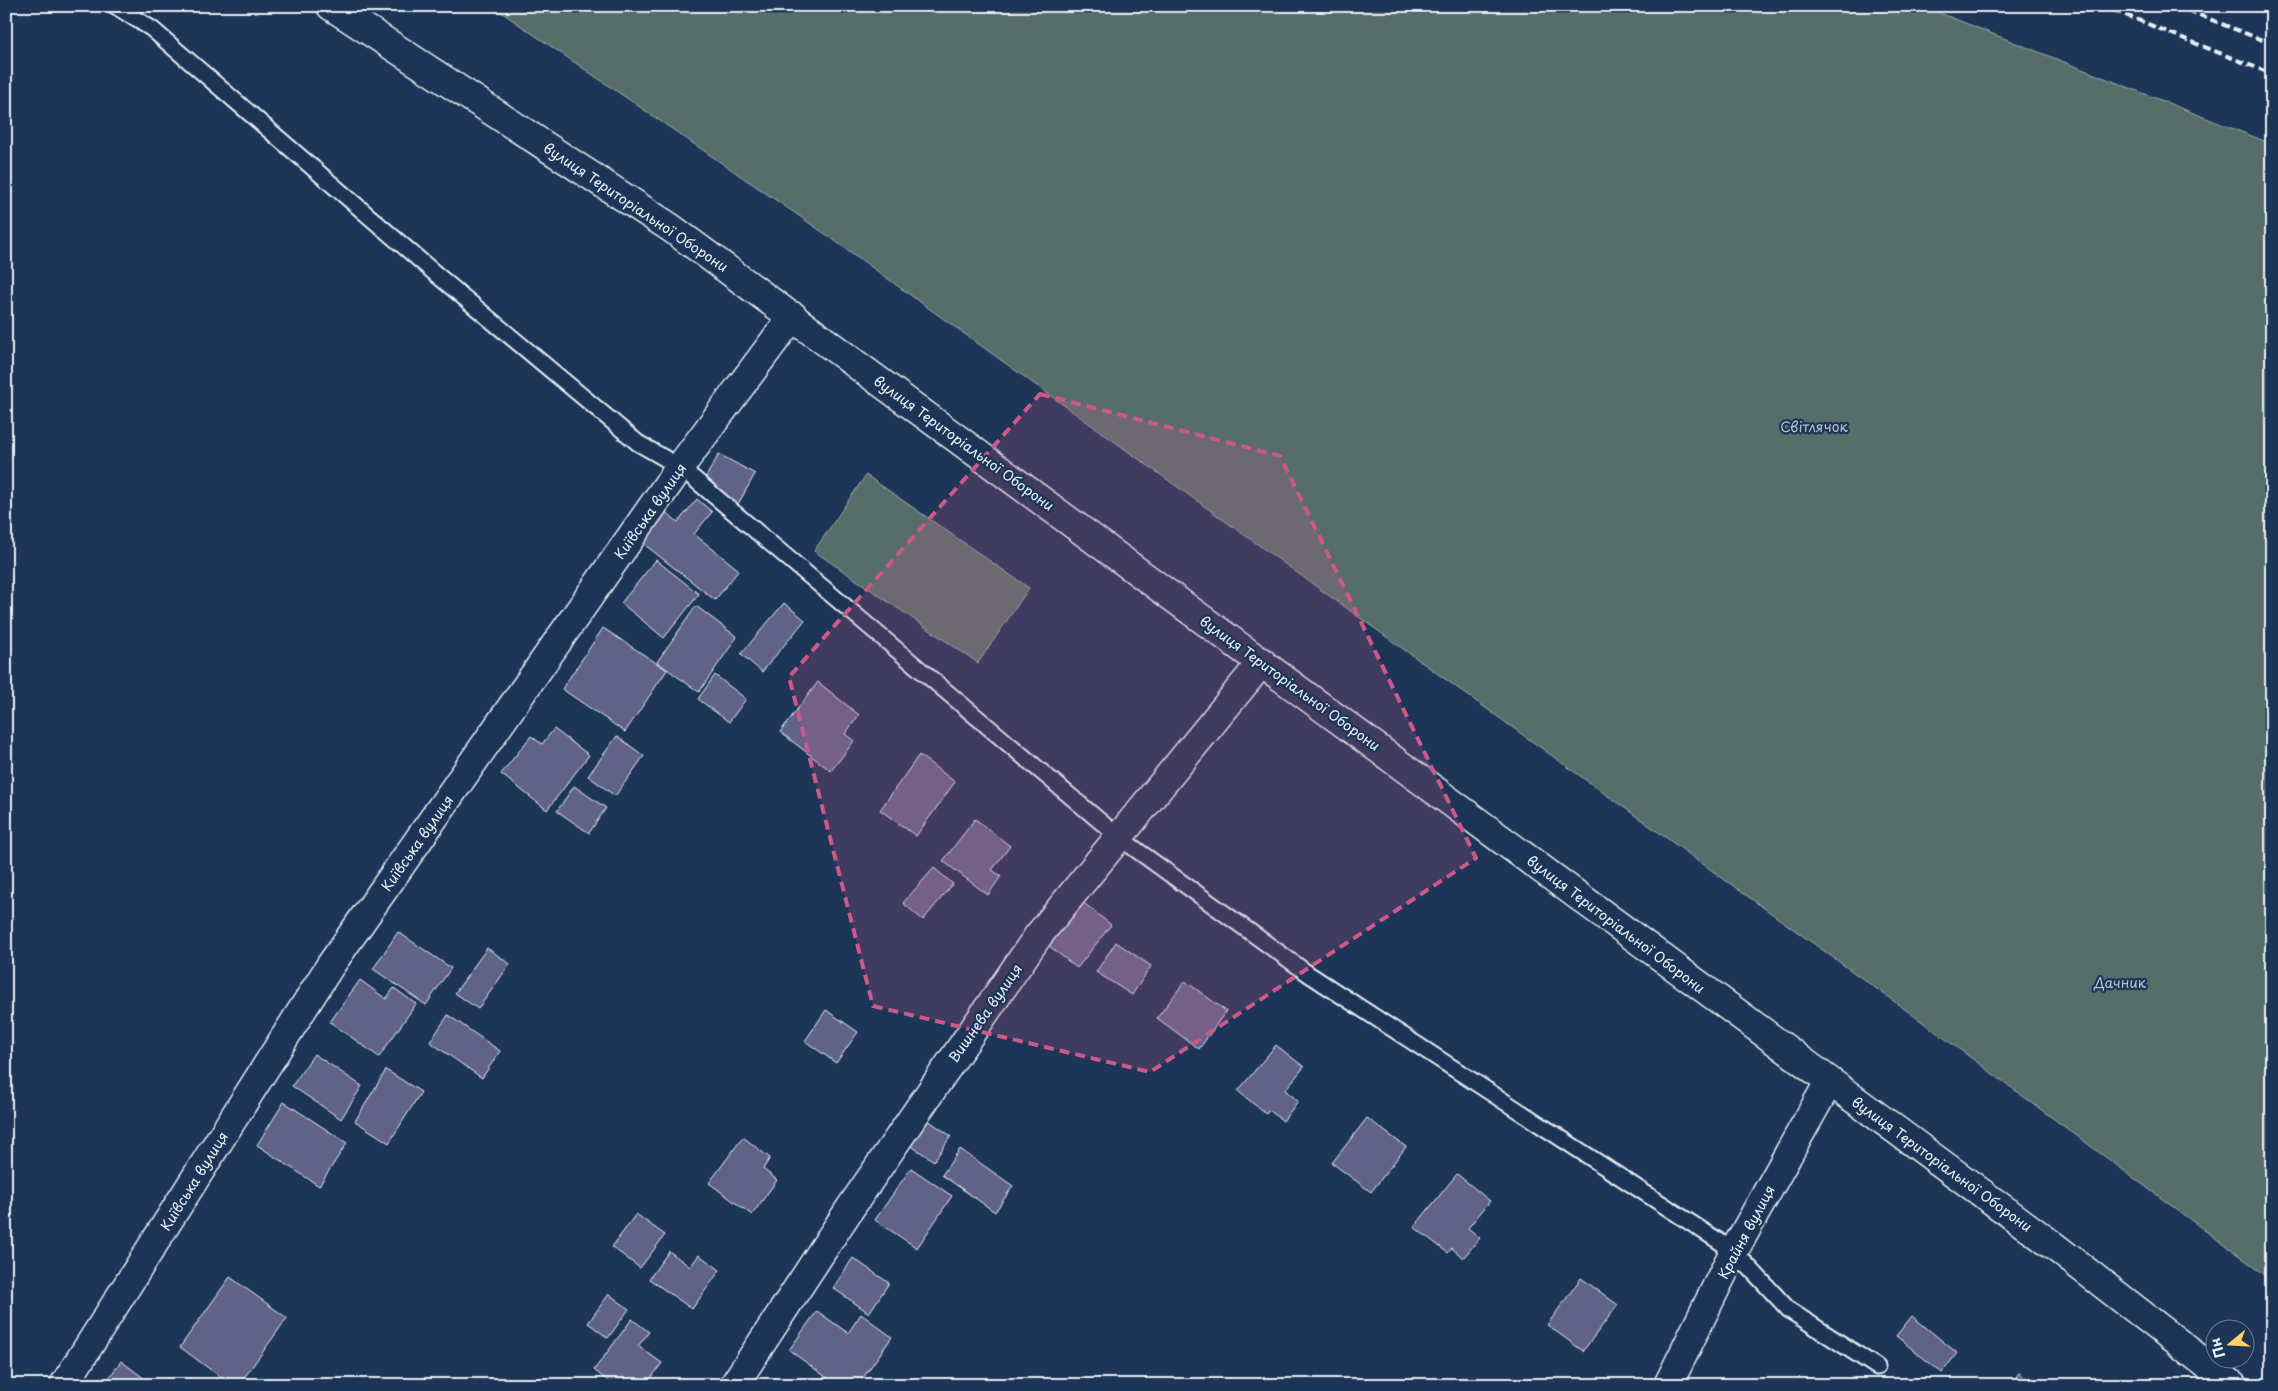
<svg xmlns="http://www.w3.org/2000/svg" width="2278" height="1391" viewBox="0 0 2278 1391" font-family="'Playpen Sans',sans-serif">
<style>
.green{fill:#576d69;stroke:#a0afb0}
.building{fill:#616387;stroke:#e8f1f8}
.lines{fill:none;stroke-linecap:round;stroke-linejoin:round}
.service-casing{stroke:#e8f1f8;stroke-width:19}
.minor-casing{stroke:#e8f1f8;stroke-width:31}
.tertiary-casing{stroke:#e8f1f8;stroke-width:31}
.path{stroke:#e8f1f8;stroke-width:3;stroke-dasharray:1 4;stroke-linecap:butt}
.service{stroke:#1d3557;stroke-width:15}
.minor{stroke:#1d3557;stroke-width:28}
.tertiary{stroke:#1d3557;stroke-width:28}
.rail{stroke:#e8f1f8;stroke-width:4;stroke-dasharray:8 4;stroke-linecap:butt}
.marked{fill:#cd598a;fill-opacity:0.2;stroke:#cd598a;stroke-width:4;stroke-dasharray:10 6;stroke-linejoin:round}
.labels{text-anchor:middle;dominant-baseline:central;stroke-width:4.5;stroke-linejoin:round;paint-order:stroke}
.street-label{font-size:14px;fill:#e8f1f8;stroke:#1d3557}
.park-label{font-size:14px;fill:#b5c3c6;stroke:#1d3557}
</style>
<rect width="100%" height="100%" fill="#1d3557"/>
<filter id="ink" filterUnits="userSpaceOnUse"><feTurbulence type="fractalNoise" baseFrequency=".02" numOctaves="2"/><feDisplacementMap in="SourceGraphic" scale="10" xChannelSelector="R" yChannelSelector="G"/><feConvolveMatrix kernelMatrix="1 2 1 2 8 2 1 2 1" color-interpolation-filters="sRGB"/></filter>
<g filter="url(#ink)">
<g class="green">
<polygon points="492,6 1922,6 2272,144 2272,1280 1913,1015 824,233"/>
<polygon points="866,475 1029,588 978,663 814,551"/>
</g>
<g class="building">
<polygon points="719,454 755,474 738,504 702,484"/>
<polygon points="697,499 712,512 694,534 739,570 715,600 640,541 664,511 678,522"/>
<polygon points="656,560 699,594 664,638 621,603"/>
<polygon points="784,603 805,620 762,672 741,654"/>
<polygon points="696,606 737,637 699,692 657,662"/>
<polygon points="603,628 667,670 625,732 562,689"/>
<polygon points="715,675 746,699 729,722 698,699"/>
<polygon points="818,682 859,715 845,734 854,741 831,771 780,732"/>
<polygon points="554,729 589,755 547,810 501,774 531,736 542,744"/>
<polygon points="617,736 644,756 615,796 588,776"/>
<polygon points="919,755 955,782 916,836 880,810"/>
<polygon points="574,786 606,808 589,833 557,811"/>
<polygon points="975,819 1010,846 992,870 1001,876 988,895 943,861"/>
<polygon points="934,868 953,884 923,920 903,903"/>
<polygon points="1074,895 1111,925 1077,968 1039,938"/>
<polygon points="398,932 451,968 426,1005 373,969"/>
<polygon points="1116,942 1151,966 1132,995 1096,972"/>
<polygon points="487,948 510,964 478,1009 455,993"/>
<polygon points="360,980 386,999 394,988 416,1004 379,1057 330,1022"/>
<polygon points="1185,981 1226,1011 1199,1049 1157,1018"/>
<polygon points="826,1010 858,1032 836,1063 805,1041"/>
<polygon points="448,1015 500,1051 482,1078 430,1042"/>
<polygon points="1276,1045 1304,1067 1285,1090 1298,1101 1283,1121 1269,1110 1266,1114 1238,1091"/>
<polygon points="314,1054 362,1086 341,1119 292,1086"/>
<polygon points="386,1070 421,1092 389,1143 355,1121"/>
<polygon points="284,1102 347,1143 319,1186 257,1145"/>
<polygon points="922,1116 951,1136 934,1161 904,1141"/>
<polygon points="1367,1118 1406,1147 1371,1192 1332,1163"/>
<polygon points="743,1137 770,1158 763,1169 777,1180 752,1215 709,1183"/>
<polygon points="960,1149 1013,1186 995,1212 942,1175"/>
<polygon points="911,1168 952,1196 917,1248 875,1220"/>
<polygon points="1457,1174 1490,1201 1468,1228 1480,1238 1463,1258 1452,1248 1448,1253 1414,1227"/>
<polygon points="636,1214 665,1235 640,1268 612,1247"/>
<polygon points="669,1251 690,1267 699,1255 720,1270 692,1309 649,1279"/>
<polygon points="853,1258 889,1283 869,1313 833,1288"/>
<polygon points="230,1277 287,1318 239,1385 231,1385 180,1347"/>
<polygon points="1581,1278 1618,1305 1583,1351 1547,1325"/>
<polygon points="609,1294 629,1309 608,1338 588,1323"/>
<polygon points="817,1311 848,1333 861,1314 892,1337 858,1385 837,1385 789,1350"/>
<polygon points="1912,1316 1957,1353 1942,1373 1896,1336"/>
<polygon points="632,1319 649,1332 638,1346 662,1363 646,1385 613,1385 594,1370"/>
<polygon points="121,1361 153,1385 104,1385"/>
<polygon points="2019,1373 2034,1385 2010,1385"/>
<polygon points="1453,1379 1459,1385 1448,1385"/>
</g>
<g class="lines">
<defs>
<polyline id="service" points="115,6 152,29 437,275 638,443 680,467 1120,838 1310,975 1734,1251 1789,1310 1877,1367"/>
<g id="minor">
<polyline points="64,1385 330,966 680,467 793,316"/>
<polyline points="734,1385 851,1207 1038,936 1262,662"/>
<polyline points="1668,1385 1734,1251 1829,1082"/>
</g>
<polyline id="tertiary" points="331,6 671,228 2055,1247 2233,1385"/>
</defs>
<use href="#service" class="service-casing"/>
<use href="#minor" class="minor-casing"/>
<use href="#tertiary" class="tertiary-casing"/>
<polyline class="path" points="2255,6 2272,13"/>
<use href="#service" class="service"/>
<use href="#minor" class="minor"/>
<use href="#tertiary" class="tertiary"/>
<g class="rail">
<polyline points="2103,6 2272,74"/>
<polyline points="2177,6 2272,44"/>
</g>
</g>
</g>
<path class="marked" d="M1040,394l240,62 196,402 -326,214 -277,-66 -84,-329z"/>
<g class="labels">
<g class="street-label">
<text transform="translate(636 207) rotate(34)">вулиця Територіальної Оборони</text>
<text transform="translate(964 443) rotate(36)">вулиця Територіальної Оборони</text>
<text transform="translate(650 511) rotate(-55)">Київська вулиця</text>
<text transform="translate(1290 683) rotate(36)">вулиця Територіальної Оборони</text>
<text transform="translate(417 843) rotate(-55)">Київська вулиця</text>
<text transform="translate(1616 924) rotate(37)">вулиця Територіальної Оборони</text>
<text transform="translate(985 1013) rotate(-55)">Вишнева вулиця</text>
<text transform="translate(1942 1164) rotate(36)">вулиця Територіальної Оборони</text>
<text transform="translate(194 1181) rotate(-58)">Київська вулиця</text>
<text transform="translate(1746 1232) rotate(-62)">Крайня вулиця</text>
</g>
<g class="park-label">
<text x="1814" y="426">Світлячок</text>
<text x="2120" y="982">Дачник</text>
</g>
</g>
<rect width="2278" height="1391" fill="none" stroke="#1d3557" stroke-width="25"/>
<rect x="12" y="12" width="2253" height="1366" fill="none" stroke="#e8f1f8" stroke-width="2" filter="url(#ink)"/>
<g transform="translate(2230 1344) rotate(252)"><circle r="24" fill="#1d3557" stroke="#6e8097"/>
<path d="M0-4L9 19L0 12L-9 19Z" fill="#ffd166"/>
<text y="-8" font-size="14" font-weight="bold" text-anchor="middle" fill="#e8f1f8">Пн</text>
</g>
</svg>
